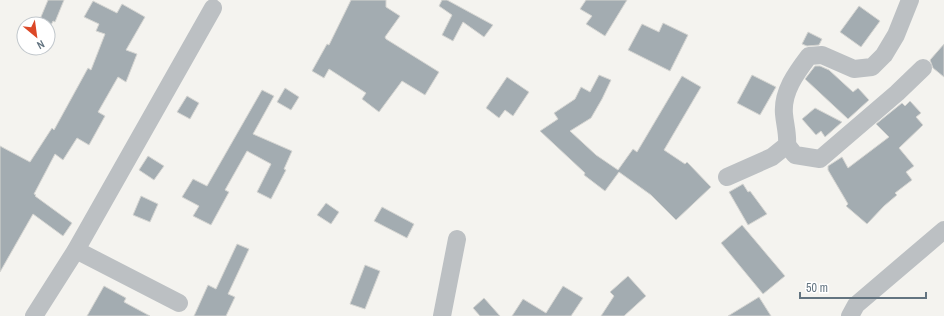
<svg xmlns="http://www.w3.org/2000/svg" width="944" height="316" viewBox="0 0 944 316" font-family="'Archivo Narrow',sans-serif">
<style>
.building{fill:#a3acb1;stroke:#d5d5d2}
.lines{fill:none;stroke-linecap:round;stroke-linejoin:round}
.minor{stroke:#bcc0c3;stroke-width:18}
</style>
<rect width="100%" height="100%" fill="#f4f3ef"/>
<g class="building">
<polygon points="48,0 64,0 55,22 53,21 48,31 48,24 38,24"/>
<polygon points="351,0 386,0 386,7 400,16 385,37 386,39 439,72 425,95 402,81 379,112 362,99 366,93 329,69 324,78 312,71 327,44 329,45"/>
<polygon points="442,0 447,0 493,25 484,37 463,22 453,41 442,35 452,15 439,6"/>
<polygon points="586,0 627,0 605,36 586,24 592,16 580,9"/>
<polygon points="93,1 117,13 122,4 145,17 126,50 137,54 126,82 118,77 98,112 105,116 89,145 77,138 63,160 55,154 34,194 36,195 35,196 72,223 63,236 33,214 0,272 0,146 30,162 52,128 54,130 88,68 91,70 105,34 96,31 99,24 84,17"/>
<polygon points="859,6 880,21 861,47 840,32"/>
<polygon points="663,23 688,35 670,71 628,50 642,24 659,32"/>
<polygon points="808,32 822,39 819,45 807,46 802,44"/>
<polygon points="944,44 944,77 933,68 930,60"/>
<polygon points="27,48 40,48 37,54 27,50"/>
<polygon points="815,66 820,66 829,70 853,92 858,88 869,100 848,119 805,79"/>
<polygon points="599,75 611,80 602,99 591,118 570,131 596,155 618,170 633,149 637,152 682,76 701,87 664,150 685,164 687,162 711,187 676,220 651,195 619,172 605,191 584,175 585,173 540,131 558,119 554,113 575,99 581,87 590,92"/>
<polygon points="752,75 776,87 760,115 737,103"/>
<polygon points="507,77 529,92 513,116 505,110 499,118 486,108"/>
<polygon points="285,88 299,97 291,110 277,102"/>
<polygon points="262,90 274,96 253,134 292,151 284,169 286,170 271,199 257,192 271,164 247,151 225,190 229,192 211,225 193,216 199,206 182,197 193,179 207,186"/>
<polygon points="187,96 199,103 190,119 177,112"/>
<polygon points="910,101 921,113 916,117 923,125 899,148 914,166 906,172 912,180 895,193 897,195 884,206 867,224 846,206 848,204 828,170 828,166 842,157 848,168 889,137 876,124 902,103 905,106"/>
<polygon points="815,108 842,122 825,137 821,131 816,135 802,119"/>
<polygon points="148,156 164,166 154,180 139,170"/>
<polygon points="743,184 748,192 750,191 767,214 748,225 729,192"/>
<polygon points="141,196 158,204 150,222 133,215"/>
<polygon points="326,203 339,212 331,224 317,215"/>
<polygon points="382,207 414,224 407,238 374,221"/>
<polygon points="742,225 785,276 763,294 721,243"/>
<polygon points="237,244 249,249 228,294 235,297 226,316 194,316 208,285 216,289"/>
<polygon points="365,265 380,271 365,309 350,304"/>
<polygon points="628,276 646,296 624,316 601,316 614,296 610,292"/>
<polygon points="104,286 126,298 124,302 150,316 87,316"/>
<polygon points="563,286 583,298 571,316 512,316 523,299 546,313"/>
<polygon points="759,297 771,316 728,316"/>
<polygon points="484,298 500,316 480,316 473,308"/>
</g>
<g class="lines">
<g class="minor">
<polyline points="787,145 795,155 820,159 897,93 923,68"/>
<path d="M727,177l45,-20 15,-12c1,-11 -2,-20 -3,-31 -2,-22 12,-41 25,-58l13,-1 32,14 18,-2 12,-12 12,-20 14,-35"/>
<polyline points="76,250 179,303"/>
<polyline points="34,316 76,250 213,8"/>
<polyline points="442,316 457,239"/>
<polyline points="850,316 856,305 944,230"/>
</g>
</g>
<g transform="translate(36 36) rotate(151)"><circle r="19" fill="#ffffff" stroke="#c1c7cc"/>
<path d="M0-3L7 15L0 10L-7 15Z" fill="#dc4827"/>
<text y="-6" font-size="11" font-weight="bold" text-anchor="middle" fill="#637480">N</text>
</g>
<path d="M800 292v6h126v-6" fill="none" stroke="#637480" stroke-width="2"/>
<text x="806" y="292" font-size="12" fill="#637480" stroke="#ffffff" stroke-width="3" paint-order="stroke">50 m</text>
</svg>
